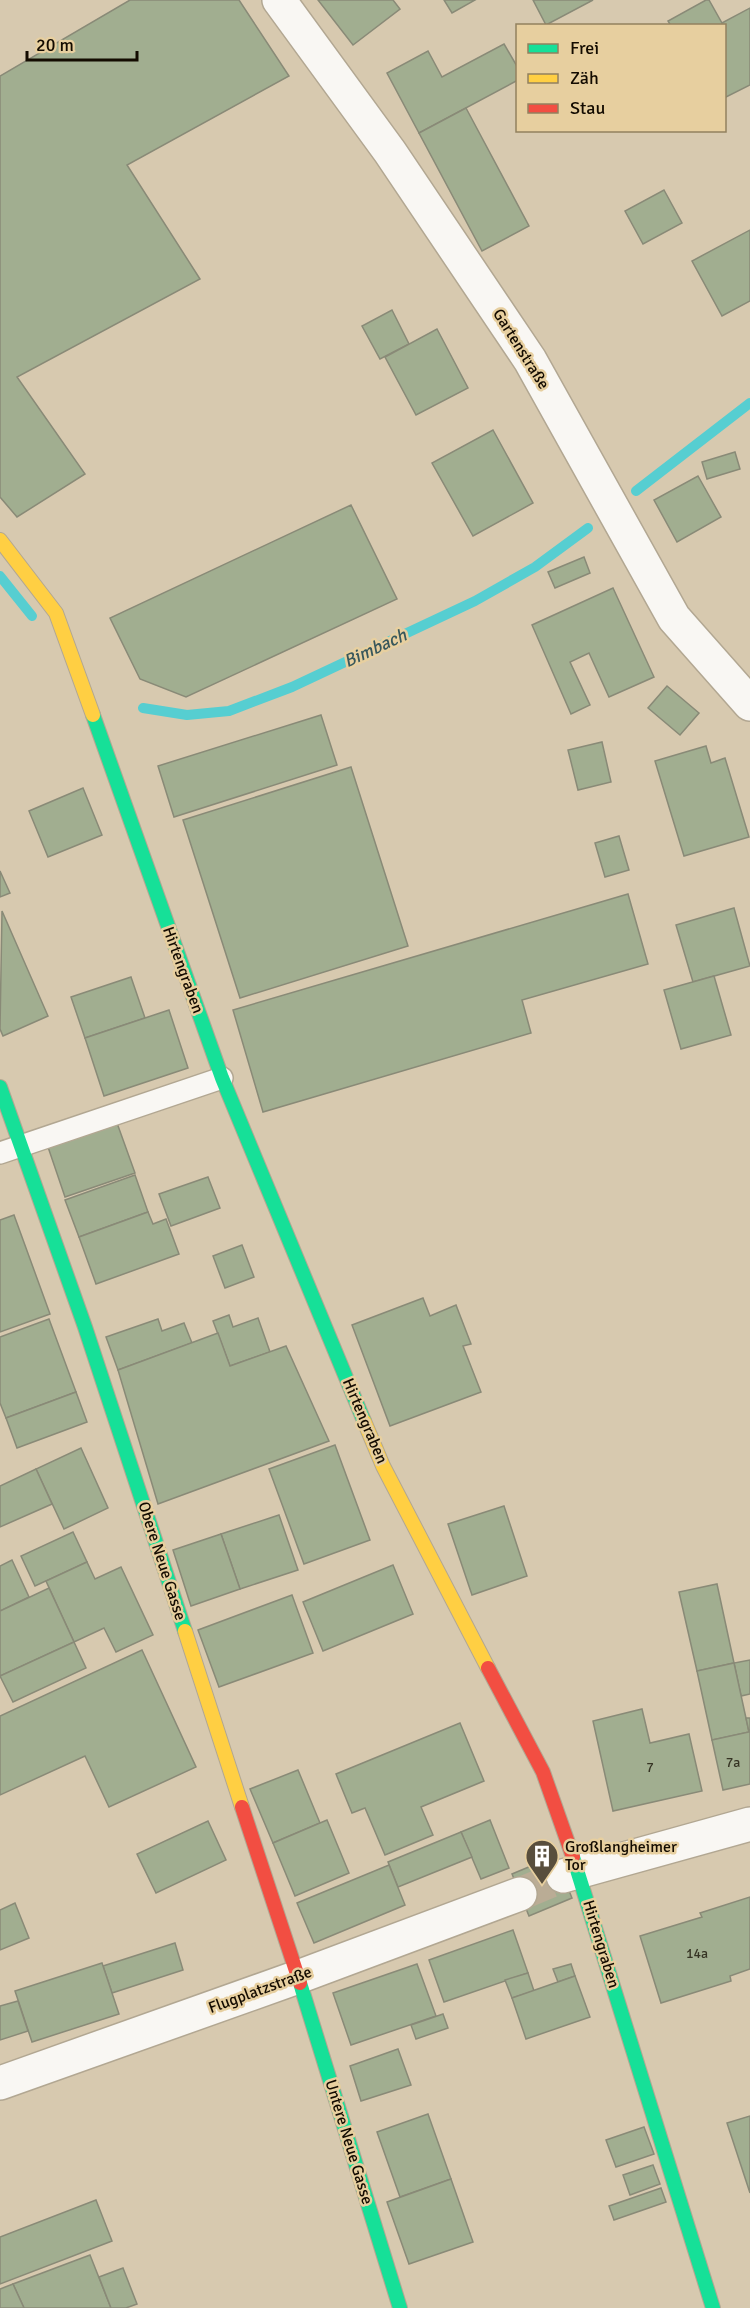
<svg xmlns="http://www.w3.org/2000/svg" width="750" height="2308" viewBox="0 0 750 2308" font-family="Signika,sans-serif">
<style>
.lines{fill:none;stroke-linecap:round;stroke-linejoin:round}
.stream{stroke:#56ced1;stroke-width:10}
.building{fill:#a1ae90;stroke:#898a77;stroke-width:1.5}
.street-tunnel{stroke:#baac95;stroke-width:33;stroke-dasharray:33 16;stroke-linecap:butt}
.lane-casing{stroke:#b2a792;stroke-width:24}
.street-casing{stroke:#b2a792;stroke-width:36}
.fast-casing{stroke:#b2a792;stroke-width:16}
.slow-casing{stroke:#b2a792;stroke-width:16}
.jam-casing{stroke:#b2a792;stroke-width:16}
.lane{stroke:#f9f7f3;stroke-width:21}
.street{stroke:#f9f7f3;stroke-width:33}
.fast{stroke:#16e098;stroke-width:14}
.slow{stroke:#ffcf43;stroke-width:14}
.jam{stroke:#f24e42;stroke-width:14}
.labels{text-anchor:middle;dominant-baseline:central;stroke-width:5;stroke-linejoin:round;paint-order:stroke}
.number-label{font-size:14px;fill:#363424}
.street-label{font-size:16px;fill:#130b00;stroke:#e7cf9f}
.poi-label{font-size:16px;fill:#130b00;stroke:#e7cf9f;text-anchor:start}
.water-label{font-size:18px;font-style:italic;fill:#37575b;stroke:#e7cf9f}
</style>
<rect width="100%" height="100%" fill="#d7c9af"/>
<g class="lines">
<g class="stream">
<polyline points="636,491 750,403"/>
<polyline points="0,576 32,616"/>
<polyline points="143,708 187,715 229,711 292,687 475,601 535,567 588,528"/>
</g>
</g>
<g class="building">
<polygon points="130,0 239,0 289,76 127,165 200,279 17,377 85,474 17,517 0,497 0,76"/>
<polygon points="318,0 393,0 400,9 353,45"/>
<polygon points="444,0 475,0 452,13"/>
<polygon points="533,0 593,0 546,25"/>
<polygon points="706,0 709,0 722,23 750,8 750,85 724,98 724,26 671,26 668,21"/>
<polygon points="504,44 518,68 518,80 419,133 387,73 428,51 442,77"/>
<polygon points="466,108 529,226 482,251 419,133"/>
<polygon points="664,190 682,223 643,244 625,211"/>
<polygon points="750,230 750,301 722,316 692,261"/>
<polygon points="392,310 409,344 380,359 362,326"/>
<polygon points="437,329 468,388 416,415 385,357"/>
<polygon points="493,430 533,503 473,536 432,463"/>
<polygon points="735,452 740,469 707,479 702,462"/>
<polygon points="698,476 721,517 677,542 654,500"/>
<polygon points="351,505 397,599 186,697 140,679 110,618"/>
<polygon points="584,557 590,573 555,588 548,572"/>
<polygon points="613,588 654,677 609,697 589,653 570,662 590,705 571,714 532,625"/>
<polygon points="667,686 699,713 680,735 648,708"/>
<polygon points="321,715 337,765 174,817 158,766"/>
<polygon points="602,742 611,782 578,790 568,750"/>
<polygon points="706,746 711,763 725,758 749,837 684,856 655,761"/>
<polygon points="351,767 408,946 240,998 183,820"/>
<polygon points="83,788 102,835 48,857 29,811"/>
<polygon points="619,836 629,870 605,877 595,843"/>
<polygon points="0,871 10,893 0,897"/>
<polygon points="628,894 648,964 522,1000 531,1033 263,1112 233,1010"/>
<polygon points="734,908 750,966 693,982 676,925"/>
<polygon points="2,911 48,1016 3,1036 0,1029"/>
<polygon points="714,976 731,1035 681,1049 664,990"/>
<polygon points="131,977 145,1018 85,1038 71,997"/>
<polygon points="169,1010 188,1068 104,1096 85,1038"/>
<polygon points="117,1123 135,1173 65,1197 48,1147"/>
<polygon points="135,1175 148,1212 79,1237 65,1200"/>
<polygon points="208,1177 220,1208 171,1226 159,1194"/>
<polygon points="148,1212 153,1224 166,1219 179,1254 96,1284 79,1237"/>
<polygon points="14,1215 50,1314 0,1332 0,1220"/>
<polygon points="242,1245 254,1277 225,1288 213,1256"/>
<polygon points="423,1298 430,1316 456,1305 471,1344 463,1346 481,1392 390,1426 352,1325"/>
<polygon points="229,1315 233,1327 258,1318 270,1352 230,1366 213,1321"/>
<polygon points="49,1319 76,1392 6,1418 0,1403 0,1337"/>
<polygon points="158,1319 162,1331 184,1323 192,1343 118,1370 106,1337"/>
<polygon points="218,1333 230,1366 286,1346 329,1441 158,1504 118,1370"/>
<polygon points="76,1392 87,1422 17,1448 6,1418"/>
<polygon points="335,1445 370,1540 304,1564 269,1469"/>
<polygon points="81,1448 108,1508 64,1529 36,1469"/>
<polygon points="36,1469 52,1504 0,1527 0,1486"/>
<polygon points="504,1506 527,1576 472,1595 448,1524"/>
<polygon points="279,1515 298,1570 240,1589 221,1534"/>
<polygon points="73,1532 87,1562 35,1586 21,1556"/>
<polygon points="221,1534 240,1589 191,1606 173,1550"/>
<polygon points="12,1560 29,1597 0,1611 0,1566"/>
<polygon points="87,1562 95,1579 121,1567 153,1635 116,1652 104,1628 74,1642 46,1581"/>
<polygon points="393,1565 413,1614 323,1651 303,1602"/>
<polygon points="717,1584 734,1663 697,1671 679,1592"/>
<polygon points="49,1588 74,1642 0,1676 0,1611"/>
<polygon points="292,1595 313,1653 219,1687 198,1630"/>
<polygon points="74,1642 86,1668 13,1702 0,1676"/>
<polygon points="142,1650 196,1767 109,1807 85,1756 0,1795 0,1716"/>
<polygon points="750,1660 750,1694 741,1696 734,1663"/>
<polygon points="734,1663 749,1732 712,1740 697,1671"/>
<polygon points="642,1709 650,1743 689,1734 702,1791 613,1811 593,1721"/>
<polygon points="746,1718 750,1718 750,1784 723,1790 712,1740 749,1732"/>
<polygon points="460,1723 484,1781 421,1807 433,1835 385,1855 365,1808 352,1813 336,1774"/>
<polygon points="298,1770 320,1823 273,1843 250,1789"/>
<polygon points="327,1820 349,1873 295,1896 273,1843"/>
<polygon points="490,1820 509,1868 481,1879 461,1832"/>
<polygon points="208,1821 226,1860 156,1893 137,1854"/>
<polygon points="461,1832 472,1857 398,1887 388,1862"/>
<polygon points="555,1856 572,1898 529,1916 512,1874"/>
<polygon points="389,1865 405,1905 314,1943 297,1903"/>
<polygon points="750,1897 750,1969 730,1976 731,1981 661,2003 640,1936 702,1917 700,1913"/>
<polygon points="15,1903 29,1938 0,1950 0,1910"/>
<polygon points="513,1930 528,1973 444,2002 429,1960"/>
<polygon points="175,1943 183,1970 112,1993 103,1966"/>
<polygon points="102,1963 119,2014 32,2042 15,1991"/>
<polygon points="417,1964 436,2016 351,2045 333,1993"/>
<polygon points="571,1964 575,1976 558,1982 553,1969"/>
<polygon points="528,1973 534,1991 512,1998 505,1980"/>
<polygon points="575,1976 590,2017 526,2039 512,1998"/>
<polygon points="18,2001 28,2031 0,2040 0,2006"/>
<polygon points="443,2014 448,2028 416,2039 411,2025"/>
<polygon points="398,2049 411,2085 361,2101 350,2066"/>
<polygon points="428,2114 451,2179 400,2197 377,2132"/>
<polygon points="750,2116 750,2193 727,2123"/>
<polygon points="644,2127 654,2154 616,2167 606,2140"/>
<polygon points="653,2165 660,2184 630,2195 623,2175"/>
<polygon points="451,2179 473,2242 409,2264 387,2202"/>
<polygon points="661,2188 666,2202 614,2220 609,2206"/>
<polygon points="96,2200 112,2241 0,2284 0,2237"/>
<polygon points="90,2255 111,2308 24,2308 13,2284"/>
<polygon points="123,2268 137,2304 126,2308 111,2308 99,2277"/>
<polygon points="13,2284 24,2308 0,2308 0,2289"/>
</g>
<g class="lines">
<polyline class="street-tunnel" points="520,1894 563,1876"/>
<defs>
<polyline id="lane" points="0,1153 222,1078"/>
<g id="street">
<polyline points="279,0 390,152 530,360 674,618 750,704"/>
<polyline points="563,1876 750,1824"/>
<polyline points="0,2083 298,1977 520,1894"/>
</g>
<g id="fast">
<polyline points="93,715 222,1078 364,1421"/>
<polyline points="0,1087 85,1327 185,1631"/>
<polyline points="573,1857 713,2308"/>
<polyline points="300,1983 400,2308"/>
</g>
<g id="slow">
<polyline points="0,540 56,613 93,715"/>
<polyline points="364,1421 383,1466 488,1668"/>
<polyline points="185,1631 242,1807"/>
</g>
<g id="jam">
<polyline points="488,1668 543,1772 573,1857"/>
<polyline points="242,1807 300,1983"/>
</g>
</defs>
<use href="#lane" class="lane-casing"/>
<use href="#street" class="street-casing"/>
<use href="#fast" class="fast-casing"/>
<use href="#slow" class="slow-casing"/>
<use href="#jam" class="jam-casing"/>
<use href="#lane" class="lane"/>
<use href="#street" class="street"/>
<use href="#fast" class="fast"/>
<use href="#slow" class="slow"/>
<use href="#jam" class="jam"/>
</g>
<defs>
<symbol id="building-pin" viewBox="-11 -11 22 30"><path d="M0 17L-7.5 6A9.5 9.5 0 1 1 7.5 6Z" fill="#584e3d" stroke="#e7cf9f"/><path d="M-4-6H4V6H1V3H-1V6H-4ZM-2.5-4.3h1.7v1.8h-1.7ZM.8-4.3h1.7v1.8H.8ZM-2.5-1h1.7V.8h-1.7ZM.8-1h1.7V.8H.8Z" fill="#fff"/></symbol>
</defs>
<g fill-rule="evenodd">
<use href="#building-pin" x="523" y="1837" width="38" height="52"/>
</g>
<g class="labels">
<g class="number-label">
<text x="733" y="1762">7a</text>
<text x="650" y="1767">7</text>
<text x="697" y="1953">14a</text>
</g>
<g class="street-label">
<text transform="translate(521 349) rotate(58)">Gartenstraße</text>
<text transform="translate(183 970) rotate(70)">Hirtengraben</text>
<text transform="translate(365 1421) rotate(67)">Hirtengraben</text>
<text transform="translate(162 1561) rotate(72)">Obere Neue Gasse</text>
<text transform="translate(601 1944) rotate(73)">Hirtengraben</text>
<text transform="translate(260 1990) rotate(-20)">Flugplatzstraße</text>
<text transform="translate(349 2142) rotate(73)">Untere Neue Gasse</text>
</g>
<g class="poi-label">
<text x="565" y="1847">Großlangheimer<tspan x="565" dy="18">Tor</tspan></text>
</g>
<g class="water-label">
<text transform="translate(375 648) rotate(-25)">Bimbach</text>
</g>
</g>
<rect x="516" y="24" width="210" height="108" fill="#e7cf9f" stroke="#92815f" stroke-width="1.5"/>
<rect x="528" y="44" width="30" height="9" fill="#16e098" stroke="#92815f" stroke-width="1.5"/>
<text x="570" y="54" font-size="18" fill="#130b00">Frei</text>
<rect x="528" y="74" width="30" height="9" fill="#ffcf43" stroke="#92815f" stroke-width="1.5"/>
<text x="570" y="84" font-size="18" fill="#130b00">Zäh</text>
<rect x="528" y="104" width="30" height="9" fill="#f24e42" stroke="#92815f" stroke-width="1.5"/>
<text x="570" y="114" font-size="18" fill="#130b00">Stau</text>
<path d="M27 51v9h110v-9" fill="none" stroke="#130b00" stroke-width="3"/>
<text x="36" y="51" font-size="18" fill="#130b00" stroke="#e7cf9f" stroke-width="4.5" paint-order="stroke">20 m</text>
</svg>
